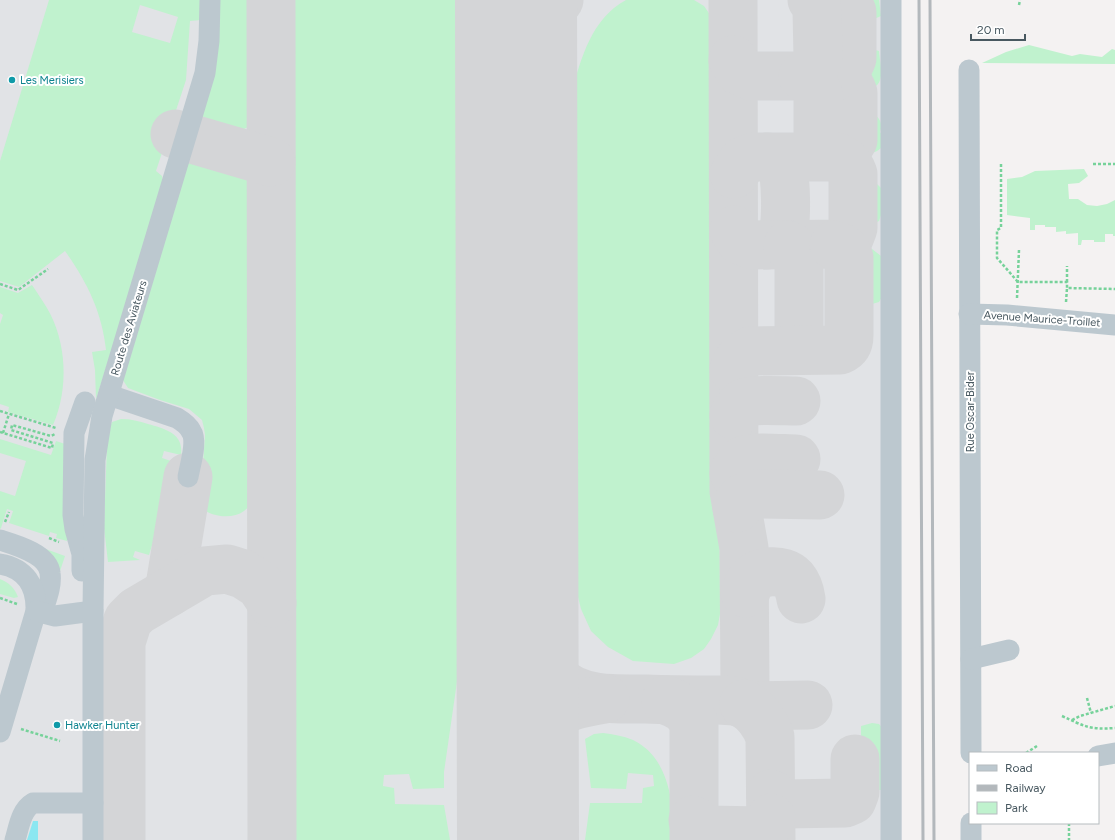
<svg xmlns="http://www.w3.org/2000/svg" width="1115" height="840" viewBox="0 0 1115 840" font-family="Figtree,sans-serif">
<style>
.airport{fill:#e1e3e6}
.green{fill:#c0f2ce;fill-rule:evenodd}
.water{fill:#8be7f1}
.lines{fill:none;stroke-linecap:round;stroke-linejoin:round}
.taxiway{stroke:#d4d5d7;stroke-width:49}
.runway{stroke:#d4d5d7;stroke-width:122}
.path{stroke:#76d29a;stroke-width:2.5;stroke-dasharray:3 2;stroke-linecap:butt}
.minor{stroke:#bcc8cf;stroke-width:21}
.rail{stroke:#b3b8bc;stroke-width:3}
.culture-dot{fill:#0f9aa8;stroke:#fff;stroke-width:1.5}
.labels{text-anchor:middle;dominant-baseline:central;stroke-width:4;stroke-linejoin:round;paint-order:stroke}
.culture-label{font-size:11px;fill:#0d838f;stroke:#fff;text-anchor:start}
.street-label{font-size:11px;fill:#485860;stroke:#fff}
</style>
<rect width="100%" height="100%" fill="#f4f2f2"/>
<polygon class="airport" points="0,0 899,0 902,685 902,840 0,840"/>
<g class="green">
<path d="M49,0h156l-4,20 -11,1 -4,59 -30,91 6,5 2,10 -68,213 -1,-29 -3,-18 14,-2c-4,-38 -19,-68 -41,-99l-46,36 -19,-6v-120zM140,5l38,12 -8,26 -38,-11z"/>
<polygon points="217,0 257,0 257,118 254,124 240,131 201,120"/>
<polygon points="285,0 461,0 462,647 444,772 444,788 413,789 409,774 384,775 383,786 394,788 395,804 444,805 450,840 286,840"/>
<path d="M626,0h68l10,6 9,13 5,20 2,575 -2,11 -7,14 -7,10 -13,9 -17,6 -41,-3 -25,-14 -17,-16 -10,-22 -9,-36 -1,-479c10,-35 20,-75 55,-94z"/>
<polygon points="862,0 879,0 881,16 872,20 863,16 862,13"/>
<polygon points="1029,45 1072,56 1080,54 1102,57 1112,49 1115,50 1115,64 982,63 1006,52"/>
<path d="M868,48l11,3c1,15 9,36 -13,39l-4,-3v-34l2,-3z"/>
<path d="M868,112c10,2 16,11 12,20l2,3 -1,13c-6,6 -13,6 -19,1v-33l2,-3z"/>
<path d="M187,160l58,17 12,8v304c-3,8 -6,17 -13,22 -12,9 -33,6 -44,-4l5,-72 -1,-7 -2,-8 -13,-11 -29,-9 -32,-12 -7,-11z"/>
<polygon points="1084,169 1088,176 1079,183 1068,184 1069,199 1078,199 1087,205 1097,206 1107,204 1115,200 1115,236 1113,236 1113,234 1105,234 1105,242 1094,242 1094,240 1082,240 1081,245 1078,245 1078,233 1066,234 1066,231 1056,232 1056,227 1045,227 1045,225 1035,225 1035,230 1030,230 1030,218 1007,215 1007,179 1022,177 1035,171"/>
<polygon points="869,182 875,182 881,188 881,215 879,221 869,226 861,224 862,186 865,183"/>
<polygon points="868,247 872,249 881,256 882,297 879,302 872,304 862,300 861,251 865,248"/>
<path d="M32,285c5,7 10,15 15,23 20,34 22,81 6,117l-45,-13 1,-5 -9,-3v-80l3,-9 -3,-2v-26l18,6z"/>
<path d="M121,419c10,0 18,2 27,5 17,5 36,9 33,31l-17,-4 -2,7 15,5 -9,31 2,1 -13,42 -2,-1 -6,19 -14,-4 -2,6 7,3 -32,2 -4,-34 3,-83 1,-12 4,-11z"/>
<polygon points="0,439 51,455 56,441 68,445 67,541 56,538 57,534 50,532 49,536 9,523 13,511 7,509 1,528 0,529 0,491 15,496 26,461 0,453"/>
<polygon points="43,548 65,556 57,580"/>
<path d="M0,579c9,4 14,8 18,18l-4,1 -14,-4z"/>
<polygon points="872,723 879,724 883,729 881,790 863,791 861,790 861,726"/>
<path d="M603,733c10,1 20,3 30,7 37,18 40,64 42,100h-90l5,-37h52l1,-15 11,-2 -1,-11 -25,-2 -2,16 -35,-1 -6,-49 9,-5z"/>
</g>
<polygon class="water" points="33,821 38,821 38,840 27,840"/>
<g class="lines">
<g class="taxiway">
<polyline points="271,0 272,840"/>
<polyline points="733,0 734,491 744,548 745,689 747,697 754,711"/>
<path d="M733,60l7,11 11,5h84c10,3 15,8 18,17v47l-6,10 -10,7"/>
<path d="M835,76c9,-5 14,-9 17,-18v-46l-6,-12"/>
<path d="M516,99c4,-37 13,-75 43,-99"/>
<polyline points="175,134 271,162"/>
<path d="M767,157c6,2 12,4 15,10 4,8 5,56 1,65 -3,7 -9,10 -16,13"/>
<polyline points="804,157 812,152 818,141 818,93 813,84 803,76 814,68 818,57 817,10 816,5 812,0"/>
<path d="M734,174l9,-13 10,-4h84c8,4 13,9 16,17v54l-3,8 -10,8 -88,1 -12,-5 -6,-10"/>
<path d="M788,245c7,4 10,8 11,16v78l-8,11"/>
<path d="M734,369c4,-9 8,-14 17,-18l89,-1c7,-3 9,-7 9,-15v-77c-2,-8 -7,-11 -15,-13"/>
<path d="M734,415c3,-4 5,-10 10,-12 10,-4 40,-2 52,-2"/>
<path d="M734,473c3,-5 5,-10 10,-13 10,-4 41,-1 52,-1"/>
<polyline points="737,508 739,502 743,498 755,494 820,495"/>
<path d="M517,581c2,18 2,37 8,54 3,10 9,18 15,27 28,39 62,37 106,37 24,1 49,1 73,1l15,1 19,5 55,-1"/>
<polyline points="169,592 188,477"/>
<path d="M745,593c2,-4 3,-8 6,-12 8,-11 32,-13 42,-2 5,6 7,13 8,20"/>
<path d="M666,700c15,6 21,9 28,24v116"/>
<path d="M744,704c13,8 21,19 26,33l1,103"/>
<polyline points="771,794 777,801 784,804 845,803 852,800 855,792 855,759"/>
<polyline points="693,820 699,827 708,830 761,831 767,826 771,818"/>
<path d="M518,823c0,-20 -1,-46 5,-65 8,-22 26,-44 49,-52 11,-3 22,-5 33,-7"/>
<polyline points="121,840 121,642 128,620 137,611 205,571 227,569 243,574 260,585 272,603"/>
</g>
<polyline class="runway" points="516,0 518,840"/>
<g class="path">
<polyline points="1019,5 1020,0"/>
<polyline points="1001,164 1001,228 997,230 997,258 1018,282 1067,282 1067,288 1115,289"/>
<polyline points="1093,164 1115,164"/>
<polyline points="1067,282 1067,266"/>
<polyline points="0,284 18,290 48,269"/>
<polyline points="1017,298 1019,250"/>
<polyline points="1066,302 1067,288"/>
<polyline points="0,411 56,428"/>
<polyline points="0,432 52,448 53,443 11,430 12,425 51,436 55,434"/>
<polyline points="3,433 9,414"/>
<polyline points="5,522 9,512"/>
<polyline points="49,538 59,542"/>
<polyline points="0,598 17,604"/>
<polyline points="1087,698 1091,713"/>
<path d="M1062,716c22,10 27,14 53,12"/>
<polyline points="1072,720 1080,716 1115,706"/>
<polyline points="21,729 60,741"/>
<polyline points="1026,753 1037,746"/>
<polyline points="1069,823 1069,840"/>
</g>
<g class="minor">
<polyline points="891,0 891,840"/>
<polyline points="969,70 971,753"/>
<polyline points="969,314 1007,315 1115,325"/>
<path d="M109,395l68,23c5,3 11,7 14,13 7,10 -1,34 -3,46"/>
<path d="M0,540c16,5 48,14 50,33 2,13 -4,27 -8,40"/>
<path d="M0,564c25,4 37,22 36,47l-36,121"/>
<polyline points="82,571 82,554 75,529 73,515 74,433 85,402"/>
<polyline points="36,611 55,616 93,611"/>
<polyline points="971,659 1009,650"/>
<polyline points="1098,756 1115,753"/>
<polyline points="971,823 971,840"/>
<path d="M15,840c4,-13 6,-30 18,-37h60"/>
<polyline points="93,840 93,611 95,460 102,416 205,73 209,41 210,0"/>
</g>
<g class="rail">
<polyline points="919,0 923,840"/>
<polyline points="930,0 934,840"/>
</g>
</g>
<g class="culture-dot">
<circle cx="12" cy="80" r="4"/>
<circle cx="57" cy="725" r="4"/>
</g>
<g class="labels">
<g class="culture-label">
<text x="20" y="80">Les Merisiers</text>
<text x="65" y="725">Hawker Hunter</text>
</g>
<g class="street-label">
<text transform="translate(1042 319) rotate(4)">Avenue Maurice-Troillet</text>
<text transform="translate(129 328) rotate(-73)">Route des Aviateurs</text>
<text transform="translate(970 412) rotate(-90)">Rue Oscar-Bider</text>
</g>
</g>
<rect x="969" y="752" width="130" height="72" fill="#ffffff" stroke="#b6bcbf"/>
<rect x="977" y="765" width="20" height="6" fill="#bcc8cf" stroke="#b6bcbf"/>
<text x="1005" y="772" font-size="12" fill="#485860">Road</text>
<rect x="977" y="785" width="20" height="6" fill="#b3b8bc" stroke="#b6bcbf"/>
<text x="1005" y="792" font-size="12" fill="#485860">Railway</text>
<rect x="977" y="802" width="20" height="12" fill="#c0f2ce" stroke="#b6bcbf"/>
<text x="1005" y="812" font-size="12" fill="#485860">Park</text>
<path d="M971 34v6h54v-6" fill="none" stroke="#485860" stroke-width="2"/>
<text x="977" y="34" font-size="12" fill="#485860" stroke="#ffffff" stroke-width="3" paint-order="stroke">20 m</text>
</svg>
